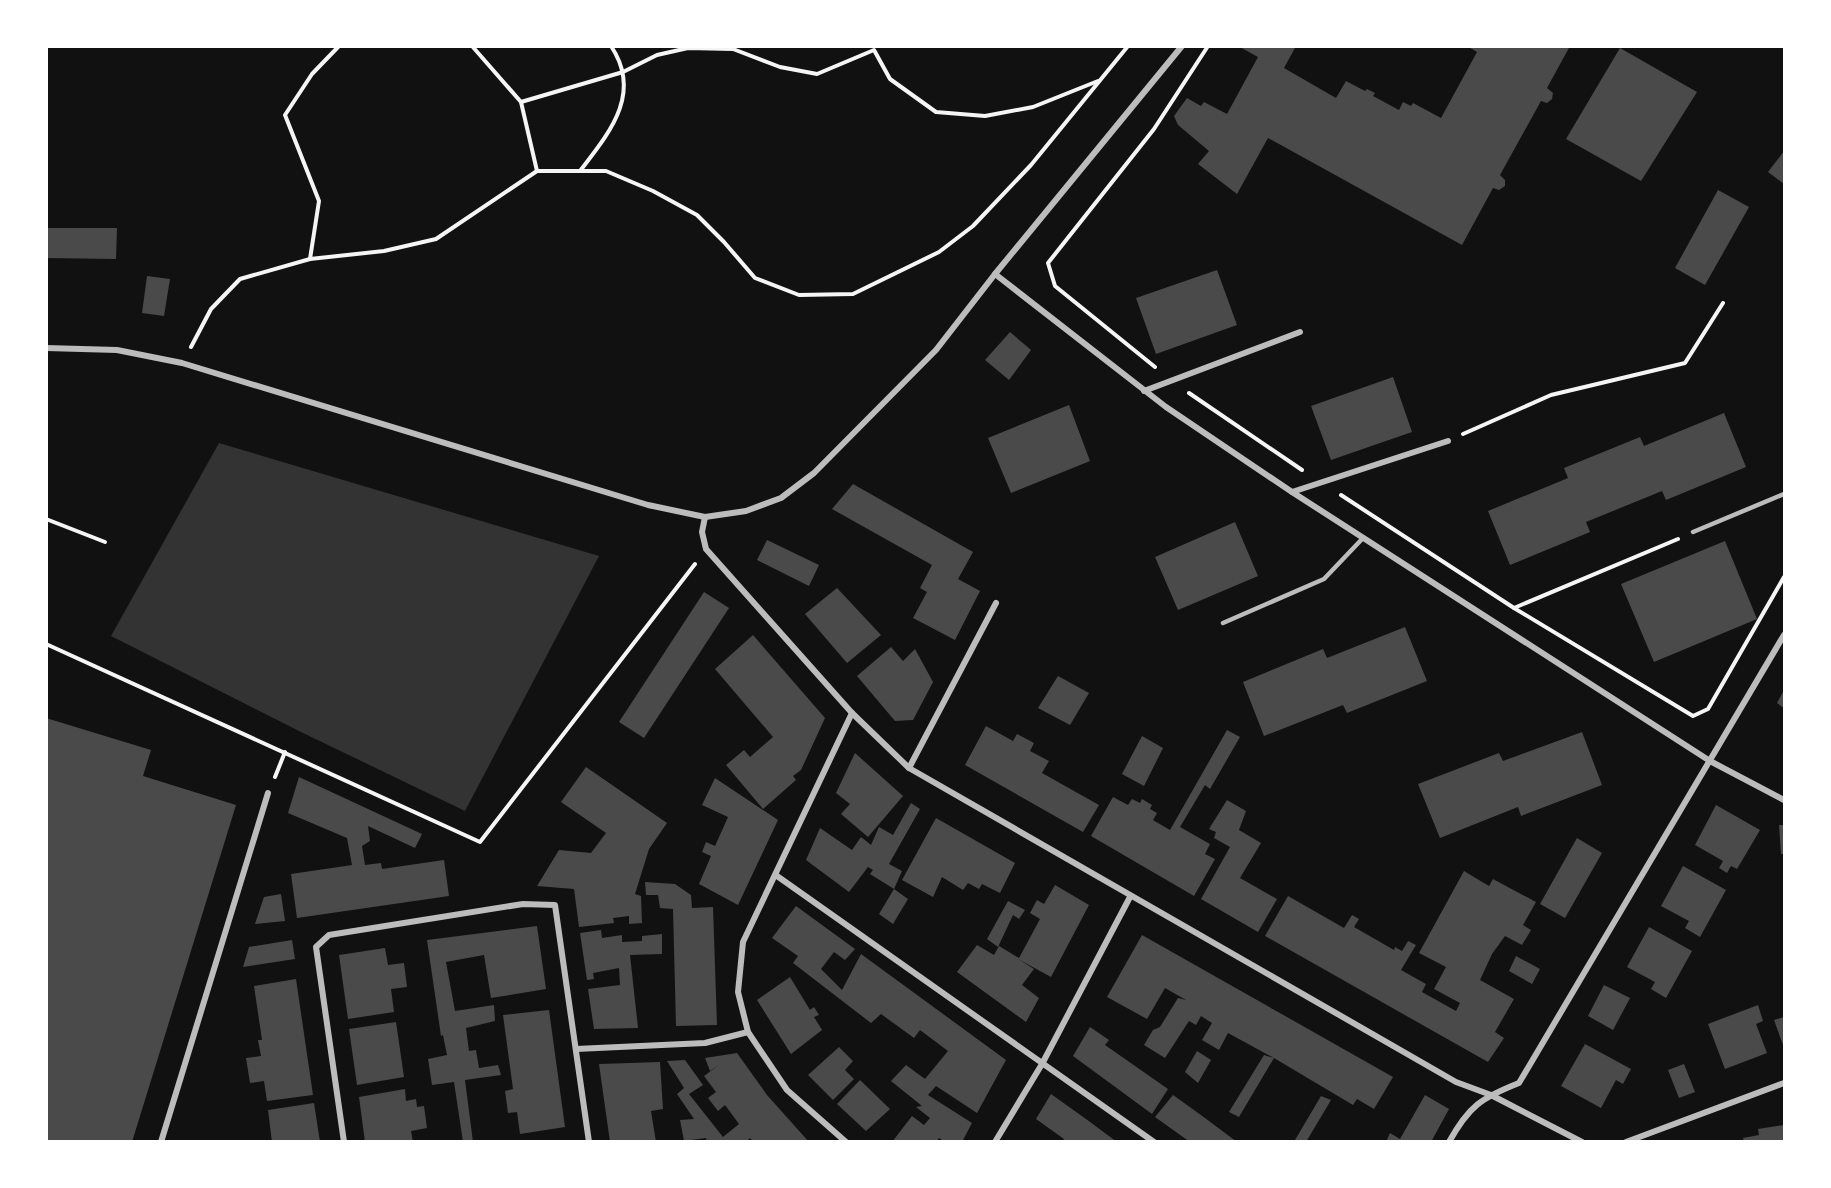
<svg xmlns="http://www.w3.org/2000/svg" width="1831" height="1188" viewBox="0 0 1831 1188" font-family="Mulish,sans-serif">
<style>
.water{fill:#333}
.building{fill:#4a4a4a}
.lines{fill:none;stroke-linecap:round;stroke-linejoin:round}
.path{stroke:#f5f5f5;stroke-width:4}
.service{stroke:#bcbcbc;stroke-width:4.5}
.minor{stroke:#bcbcbc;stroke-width:6}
</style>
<rect width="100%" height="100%" fill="#111"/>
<polygon class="water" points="219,443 599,556 465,811 301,732 111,636"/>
<g class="building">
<polygon points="1238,46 1296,46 1284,68 1336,98 1346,81 1365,91 1367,89 1375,93 1373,96 1399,110 1403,102 1411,106 1413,103 1441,118 1477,52 1467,46 1570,46 1547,88 1553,93 1552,99 1547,103 1541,101 1500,175 1505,180 1505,186 1499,190 1493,188 1462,245 1268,138 1237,194 1198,164 1209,151 1178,125 1174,116 1187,98 1201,106 1204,102 1227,114 1258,57"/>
<polygon points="1620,48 1697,92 1641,181 1566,139"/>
<polygon points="1784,151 1784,184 1768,172"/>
<polygon points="1718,190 1749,207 1705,285 1675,268"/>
<polygon points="46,228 117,228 116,259 46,258"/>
<polygon points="1217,270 1237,325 1156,354 1136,298"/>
<polygon points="147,276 170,279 164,316 142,313"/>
<polygon points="1010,332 1031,350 1009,380 985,360"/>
<polygon points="1393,377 1412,432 1331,460 1311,406"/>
<polygon points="1069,405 1090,461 1011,493 988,438"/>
<polygon points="1724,413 1746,467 1666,500 1662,491 1586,522 1590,532 1510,565 1488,511 1568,478 1564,468 1640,437 1644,446"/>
<polygon points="853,484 973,552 958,579 980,591 955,640 913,618 927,592 920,588 932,565 832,509"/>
<polygon points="1235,522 1258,576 1178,610 1155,557"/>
<polygon points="767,540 819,565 809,586 757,560"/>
<polygon points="1725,541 1757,619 1654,662 1621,584"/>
<polygon points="837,588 881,635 847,663 805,614"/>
<polygon points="704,592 729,608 644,738 619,722"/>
<polygon points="1405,627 1427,681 1347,713 1343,705 1264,736 1243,682 1323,649 1327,658"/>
<polygon points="753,635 825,718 801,770 793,776 796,780 763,809 726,765 744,750 750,757 773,737 715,669"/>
<polygon points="891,647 903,661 915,649 933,682 913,720 895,721 857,676"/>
<polygon points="1058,676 1089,693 1070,725 1038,708"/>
<polygon points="1784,690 1784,708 1777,703"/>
<polygon points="46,718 151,750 143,776 236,805 132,1142 46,1142"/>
<polygon points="986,726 1013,741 1017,734 1034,743 1030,751 1049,761 1042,773 1099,805 1083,832 965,765"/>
<polygon points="1227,730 1240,737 1210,789 1205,785 1180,827 1210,844 1205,854 1215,859 1194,896 1091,836 1113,797 1128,805 1132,799 1140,803 1142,799 1152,805 1150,809 1157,813 1153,820 1170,830"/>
<polygon points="1582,732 1602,785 1521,816 1518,807 1440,838 1418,784 1499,753 1503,761"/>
<polygon points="1142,736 1163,748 1144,786 1122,774"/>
<polygon points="855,753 903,796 868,837 841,814 850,804 836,793"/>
<polygon points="586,767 667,823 649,849 635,894 641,896 642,923 629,924 629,916 613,918 614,923 579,927 574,889 537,886 559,850 591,853 606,833 561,802"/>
<polygon points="299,777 422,834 415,848 368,826 370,841 362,846 365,865 381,863 382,869 444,860 449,896 297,918 291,874 352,865 347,838 288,813"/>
<polygon points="715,778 778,820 738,905 699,884 711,856 702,852 706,842 715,846 728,817 702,805"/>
<polygon points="1227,800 1246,811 1239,830 1261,843 1240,878 1277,899 1258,932 1201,899 1230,847 1214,838 1216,832 1209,829"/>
<polygon points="911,803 920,809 889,864 902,871 894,889 908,899 893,924 879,914 894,889 870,874 873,870 868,867 849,892 806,860 820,828 852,850 861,837 871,845 879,827 893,835"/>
<polygon points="1716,805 1760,830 1737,869 1731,866 1727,873 1719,868 1723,861 1695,845"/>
<polygon points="936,818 1015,863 1000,893 982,884 979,889 968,883 963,890 942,877 933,897 902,880"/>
<polygon points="1779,825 1784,825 1784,854 1781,854"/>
<polygon points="1577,838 1602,853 1565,918 1540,904"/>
<polygon points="1683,866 1726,890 1700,937 1685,928 1689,921 1661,906"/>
<polygon points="1464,871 1489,886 1493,879 1536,902 1523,925 1531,930 1522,945 1505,936 1492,954 1480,980 1514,999 1495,1032 1504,1038 1488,1062 1265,936 1288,896 1344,928 1352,915 1359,919 1354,927 1394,950 1395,947 1402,951 1408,941 1416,945 1401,970 1426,984 1422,992 1456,1011 1460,1003 1434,989 1446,967 1419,953"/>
<polygon points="645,882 675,884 691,895 692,908 713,907 717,1025 676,1026 673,909 660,908 658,895 646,895"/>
<polygon points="1055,885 1089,905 1051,977 1018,959 1034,969 1022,985 1039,998 1026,1022 957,972 977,945 994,955 999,946 1019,958 1040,919 1030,913 1037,900 1044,904"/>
<polygon points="281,894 285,921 255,924 264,897"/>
<polygon points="1008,901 1025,910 1019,919 1013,915 998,947 987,939"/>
<polygon points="796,906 855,949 845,960 834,952 821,969 842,990 861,954 1006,1060 977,1113 936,1086 928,1095 972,1123 962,1142 945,1142 939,1138 936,1142 892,1142 912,1116 924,1125 930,1118 916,1107 922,1106 891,1081 906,1065 925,1079 948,1051 920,1030 914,1038 881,1014 871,1023 793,963 798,956 772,938"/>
<polygon points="537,926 546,989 491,998 484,955 446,962 455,1011 494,1005 495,1021 466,1028 469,1051 476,1050 479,1068 498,1065 501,1075 465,1080 473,1142 463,1142 454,1082 432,1085 428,1059 447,1055 443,1035 441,1036 427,940"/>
<polygon points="1649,927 1692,951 1666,998 1651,989 1655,982 1627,967"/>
<polygon points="601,930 602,938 622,935 622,942 642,941 642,936 662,934 662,954 630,955 638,1028 594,1029 588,989 620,985 619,968 593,973 594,979 587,980 580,933"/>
<polygon points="1142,935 1393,1077 1374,1109 1357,1099 1353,1105 1274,1058 1239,1117 1229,1112 1264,1055 1274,1058 1228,1033 1219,1050 1202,1040 1212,1023 1201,1016 1196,1025 1189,1021 1165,1058 1144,1045 1153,1030 1160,1027 1178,998 1186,1000 1165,988 1147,1019 1107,997"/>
<polygon points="292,940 295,959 243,967 249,947"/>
<polygon points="385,948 388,965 404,963 407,987 391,989 394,1012 348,1019 339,955"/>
<polygon points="1516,956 1540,969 1532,984 1509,971"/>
<polygon points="790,977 810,1010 814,1007 819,1015 814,1017 822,1030 791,1054 757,1000"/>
<polygon points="296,979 313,1095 267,1101 264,1081 250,1083 246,1058 261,1056 258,1040 262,1040 254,986"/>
<polygon points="1604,985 1630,998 1613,1030 1588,1016"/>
<polygon points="1758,1005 1763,1021 1756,1024 1767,1053 1725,1069 1708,1024"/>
<polygon points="549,1010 565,1127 520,1134 517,1112 508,1113 505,1091 513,1089 503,1015"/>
<polygon points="1784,1017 1784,1048 1774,1020"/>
<polygon points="396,1022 404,1077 357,1085 349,1029"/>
<polygon points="1090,1027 1109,1040 1105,1045 1168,1089 1152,1114 1073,1056"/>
<polygon points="1585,1044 1631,1069 1623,1084 1616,1080 1601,1108 1561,1086"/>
<polygon points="839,1047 853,1061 845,1070 854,1079 833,1100 808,1075"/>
<polygon points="1197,1051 1211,1060 1198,1083 1185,1072"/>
<polygon points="737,1053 767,1095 809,1142 753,1142 750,1138 746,1142 707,1142 706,1138 684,1141 680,1120 694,1119 677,1094 684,1088 667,1061 685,1060 703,1085 689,1094 723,1137 739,1124 725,1105 718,1111 708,1098 716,1092 704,1076 719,1065 710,1071 705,1058"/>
<polygon points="660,1062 663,1109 651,1111 656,1142 610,1142 599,1064"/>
<polygon points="1684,1064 1695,1092 1679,1098 1668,1070"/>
<polygon points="860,1080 890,1109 866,1131 837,1104"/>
<polygon points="405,1089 406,1101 416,1099 417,1107 424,1106 427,1128 411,1131 413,1142 365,1142 359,1097"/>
<polygon points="1051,1094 1086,1119 1117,1142 1062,1142 1064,1139 1036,1119"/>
<polygon points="1173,1095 1205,1118 1237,1142 1190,1142 1155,1117"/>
<polygon points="1425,1095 1449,1109 1431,1142 1386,1142 1390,1133 1400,1139"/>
<polygon points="1321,1096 1331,1100 1306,1142 1295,1140"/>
<polygon points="314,1103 320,1142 272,1142 268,1110"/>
<polygon points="1784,1125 1784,1142 1744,1142 1743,1138 1759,1135 1758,1129"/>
</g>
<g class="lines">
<g class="path">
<polyline points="472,46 521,102 537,171"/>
<polyline points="521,102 623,72 657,55 688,48 733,49 780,67 817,74 874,50 890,79 936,112 985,116 1033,107 1098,81"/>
<path d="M580,171c29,-38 63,-77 31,-125"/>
<polyline points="310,259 319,201 285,115 312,74 339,46"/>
<polyline points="191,347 211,309 240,279 310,259 384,251 436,239 537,171 606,171 653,191 697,215 724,242 755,278 799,295 853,294 939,252 973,226 1031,165 1128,46"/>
<polyline points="1155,367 1055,286 1048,263 1154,129 1208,46"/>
<polyline points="1189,393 1302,470"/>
<polyline points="1463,434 1551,395 1685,363 1723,303"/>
<polyline points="1341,495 1514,608"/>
<polyline points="46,519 105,542"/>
<polyline points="1678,539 1514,608 1693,716 1708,709 1784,577"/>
<polyline points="46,644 480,842 695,564"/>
<polyline points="275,777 285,752"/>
</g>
<g class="service">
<polyline points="1693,532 1784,494"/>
<polyline points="1223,623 1324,579 1363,538"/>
</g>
<g class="minor">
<polyline points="995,274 1166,407 1292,492 1710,761 1784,800"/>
<polyline points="46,348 117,350 182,363 648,505 705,517 746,511 781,498 814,473 936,350 995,274 1182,46"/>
<polyline points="1144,391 1300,332"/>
<polyline points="1292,492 1448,441"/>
<polyline points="705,517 702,532 706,549 852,713 909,768 1456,1082 1491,1095 1582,1142"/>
<polyline points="909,768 996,603"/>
<polyline points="777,876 1154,1142"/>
<polyline points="576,1049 705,1043 748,1032"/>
<polyline points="161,1142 268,793"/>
<polyline points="344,1142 316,947 329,935 523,904 555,905 589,1142"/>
<polyline points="846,1142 787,1090 748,1032 738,992 743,942 852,713"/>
<polyline points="995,1142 1042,1064 1130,897"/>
<path d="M1449,1142c20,-36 32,-44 70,-59l265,-448"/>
<polyline points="1626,1142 1784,1083"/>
</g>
</g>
<rect width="1831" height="1188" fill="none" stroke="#ffffff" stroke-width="96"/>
</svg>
